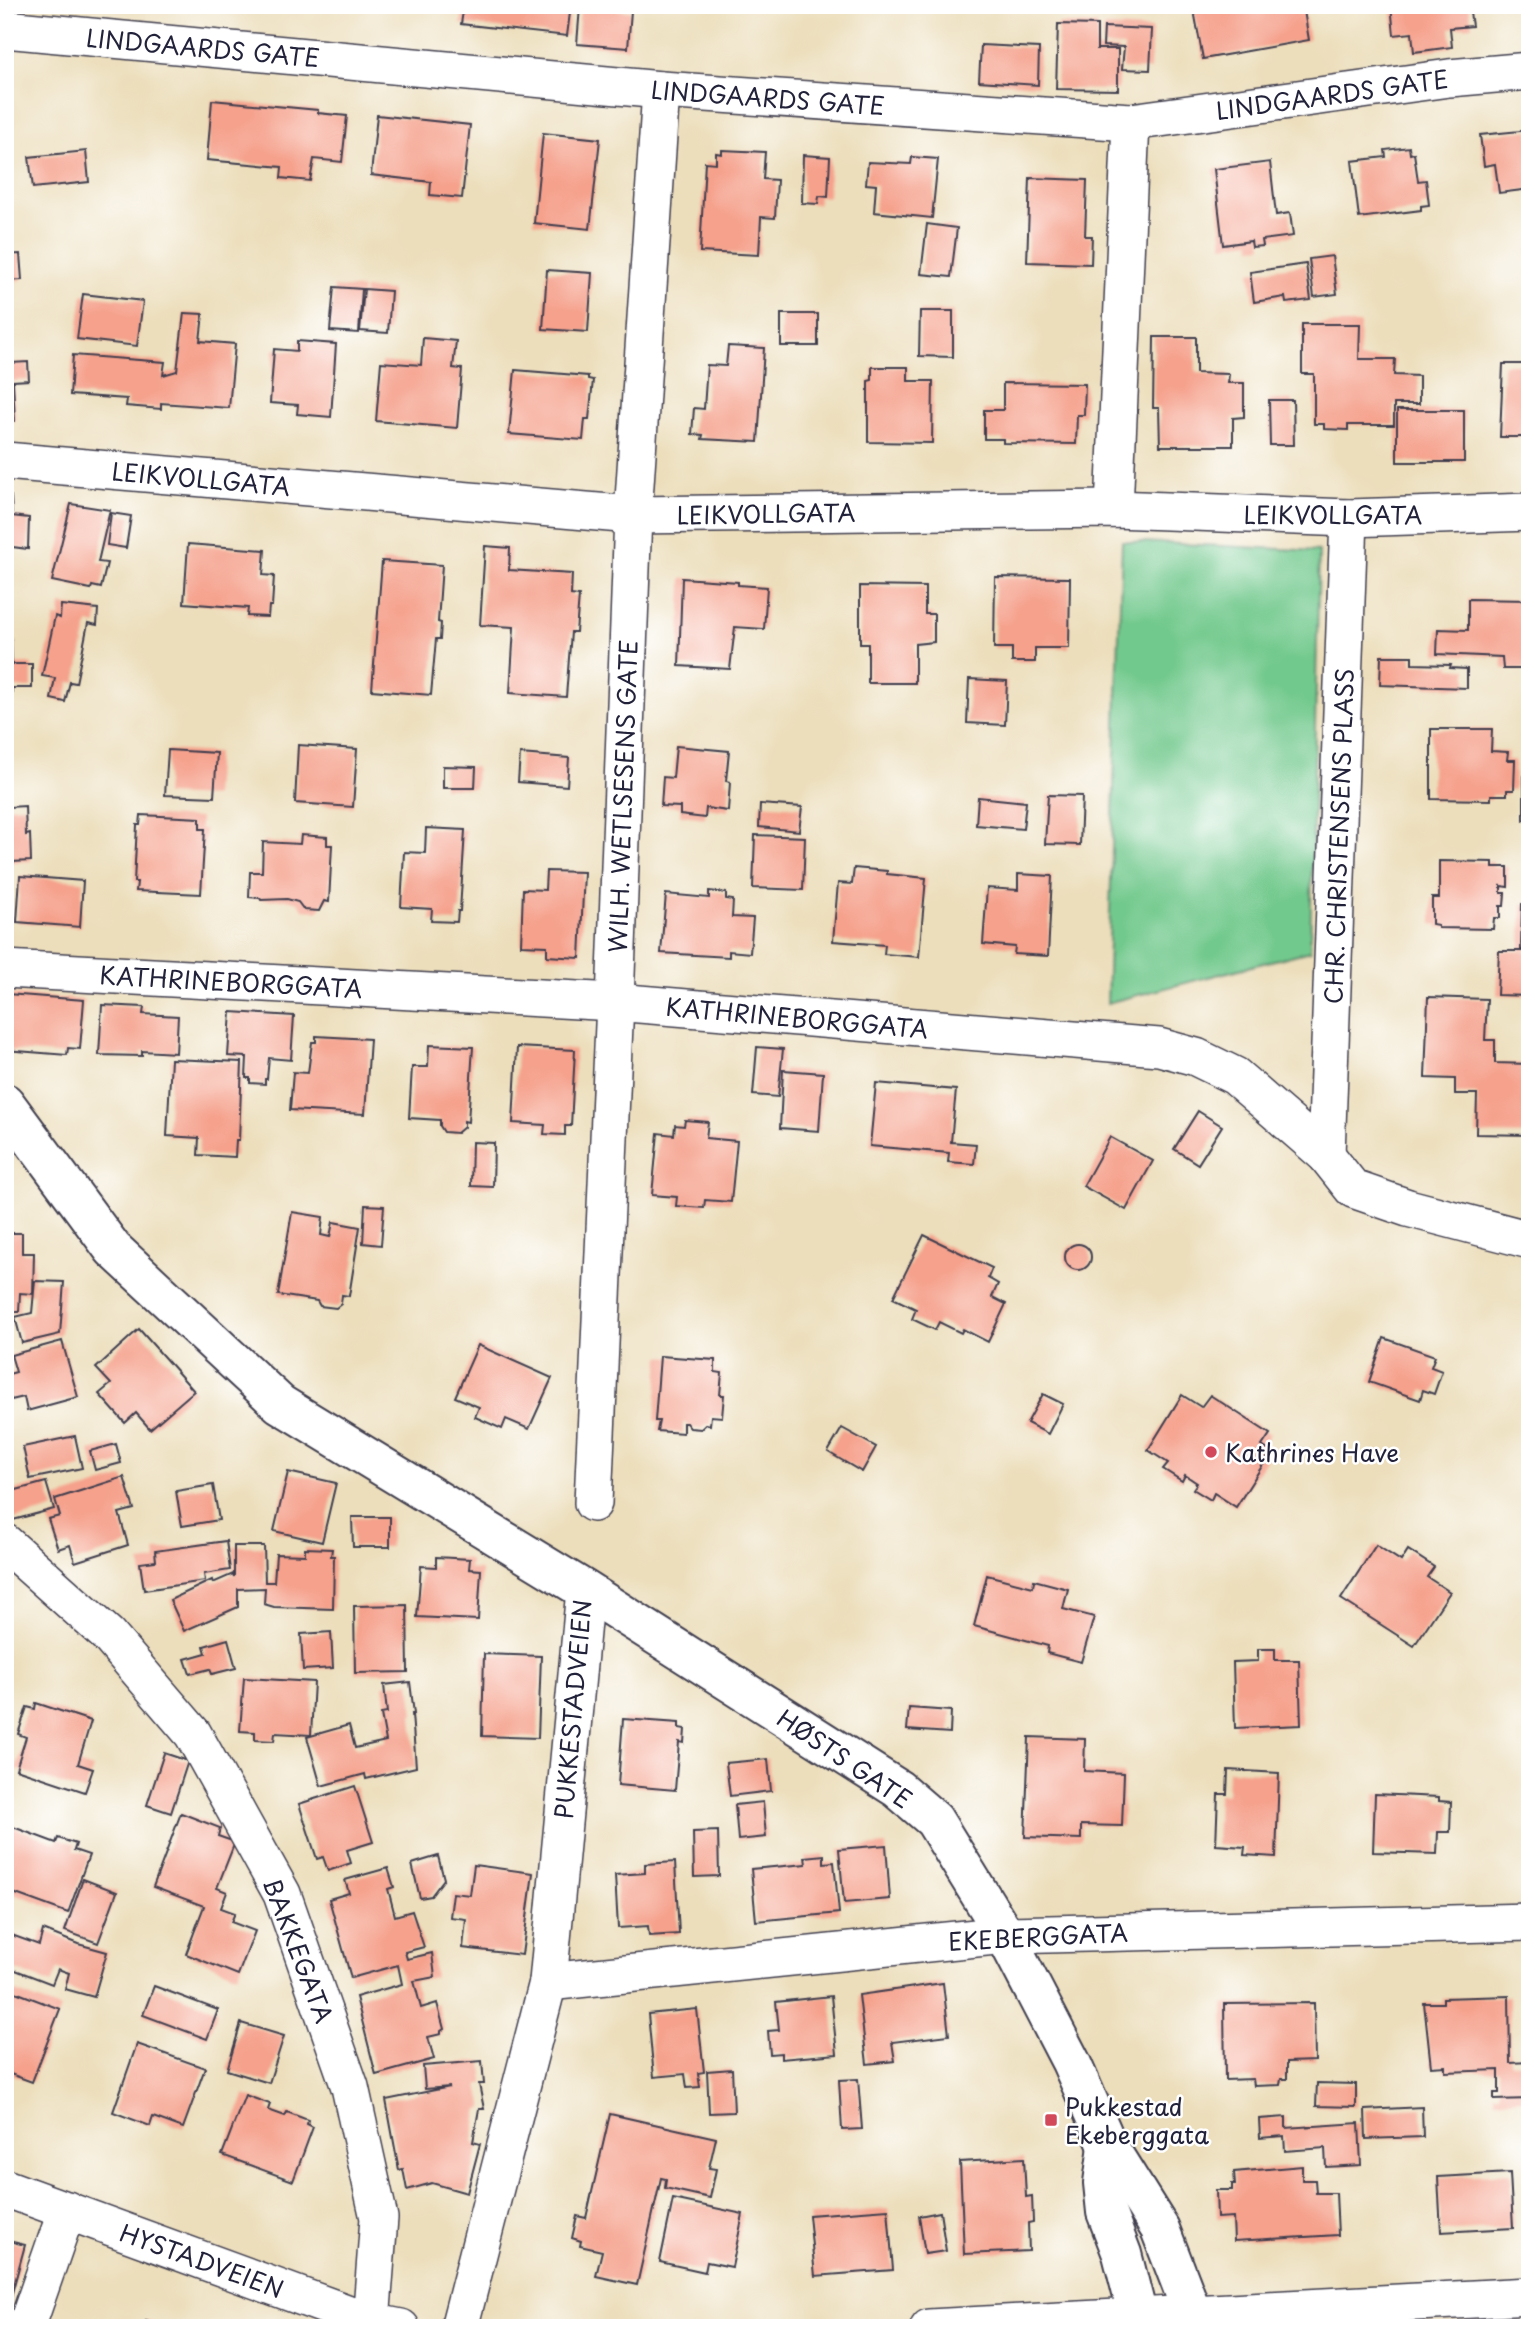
<svg xmlns="http://www.w3.org/2000/svg" width="1535" height="2333" viewBox="0 0 1535 2333" font-family="'Playpen Sans',sans-serif">
<style>
.green{fill:#72c98d;stroke:#4a7664;stroke-width:2}
.building{fill:#f5a18c}
.lines{fill:none;stroke-linecap:round;stroke-linejoin:round}
.minor-casing{stroke:#403e4e;stroke-width:40}
.secondary-casing{stroke:#403e4e;stroke-width:42}
.minor{stroke:#fff;stroke-width:37}
.secondary{stroke:#fff;stroke-width:38}
.poi-dot{fill:#d1495b;stroke:#fff;stroke-width:2.5}
.labels{text-anchor:middle;dominant-baseline:central;stroke-width:5;stroke-linejoin:round;paint-order:stroke}
.street-label{font-size:24px;fill:#22223b;stroke:#fff}
.poi-label{font-size:24px;fill:#22223b;stroke:#fff;text-anchor:start}
</style>
<rect width="100%" height="100%" fill="#fff"/>
<filter id="ink" filterUnits="userSpaceOnUse"><feTurbulence type="fractalNoise" baseFrequency=".0143" numOctaves="2"/><feDisplacementMap in="SourceGraphic" scale="14" xChannelSelector="R" yChannelSelector="G"/><feConvolveMatrix kernelMatrix="1 2 1 2 8 2 1 2 1" color-interpolation-filters="sRGB"/></filter>
<filter id="wash" filterUnits="userSpaceOnUse"><feTurbulence type="fractalNoise" baseFrequency=".00686" numOctaves="4" result="noise"/><feDisplacementMap in="SourceGraphic" scale="28" xChannelSelector="R" yChannelSelector="G"/><feGaussianBlur stdDeviation="1.57" result="paint"/><feColorMatrix in="noise" values="0 0 0 0 0 0 0 0 0 0 0 0 0 0 0 0 0 1.4 0 .05"/><feComposite in="paint" operator="in"/></filter>
<g filter="url(#wash)">
<rect width="100%" height="100%" fill="#ecdebb"/>
<polygon class="green" points="1122,541 1319,551 1310,951 1107,1003"/>
<g id="blocks">
<g class="building">
<polygon points="120,5 147,5 146,10"/>
<polygon points="426,5 571,5 567,36 461,24 463,11 426,7"/>
<polygon points="1193,5 1303,5 1309,40 1203,59"/>
<polygon points="1391,5 1469,5 1472,26 1450,28 1452,47 1414,52 1412,33 1394,35"/>
<polygon points="580,7 631,11 628,48 577,44"/>
<polygon points="1058,24 1097,25 1097,49 1118,49 1118,90 1056,89"/>
<polygon points="1104,27 1152,29 1150,70 1122,69 1124,47 1103,46"/>
<polygon points="981,45 1039,48 1038,85 979,81"/>
<polygon points="212,100 318,110 318,113 347,116 342,162 314,159 310,181 281,178 282,167 207,160"/>
<polygon points="377,115 470,125 462,198 430,195 431,182 371,175"/>
<polygon points="5,124 8,124 10,148 5,148"/>
<polygon points="1530,130 1530,189 1499,193 1495,164 1484,166 1480,135"/>
<polygon points="543,133 600,139 590,229 534,223"/>
<polygon points="1409,147 1410,154 1414,153 1418,181 1426,180 1429,205 1421,206 1421,210 1359,218 1352,161 1386,157 1385,150"/>
<polygon points="722,150 765,152 763,179 777,180 775,218 761,217 759,255 700,252 705,162 716,163 716,153 722,154"/>
<polygon points="86,151 89,182 33,188 29,157"/>
<polygon points="803,155 830,157 828,197 819,196 818,204 802,203"/>
<polygon points="912,157 938,159 932,218 874,212 876,185 866,184 868,162 911,164"/>
<polygon points="1270,162 1276,215 1290,213 1293,236 1262,240 1263,246 1252,247 1251,241 1223,245 1214,169"/>
<polygon points="1030,178 1087,180 1085,236 1092,236 1091,264 1027,262"/>
<polygon points="927,224 957,228 951,277 921,274"/>
<polygon points="20,254 22,280 5,281 5,255"/>
<polygon points="1332,256 1337,294 1314,297 1309,259"/>
<polygon points="1306,264 1311,300 1286,303 1285,297 1254,302 1250,272"/>
<polygon points="547,270 592,273 588,332 543,329"/>
<polygon points="334,287 362,289 359,333 330,331"/>
<polygon points="364,289 391,291 388,333 360,331"/>
<polygon points="83,294 143,301 137,346 77,339"/>
<polygon points="920,311 953,311 953,357 919,356"/>
<polygon points="184,313 203,314 200,341 235,344 229,408 161,403 161,409 126,406 127,399 70,395 73,355 165,362 163,375 177,371"/>
<rect x="781" y="314" width="37" height="32"/>
<polygon points="1302,324 1360,324 1359,359 1395,359 1394,375 1419,376 1419,404 1394,404 1394,425 1348,425 1348,430 1324,429 1324,424 1314,424 1314,374 1302,374"/>
<polygon points="5,332 9,332 11,363 28,362 29,380 13,381 15,421 5,420"/>
<polygon points="1154,337 1196,337 1196,373 1229,374 1228,383 1244,383 1244,417 1233,418 1233,446 1160,446 1159,408 1153,408"/>
<polygon points="423,338 456,341 453,368 462,369 457,428 376,421 381,362 421,365"/>
<polygon points="297,341 336,344 331,417 297,414 298,405 270,403 274,349 297,351"/>
<polygon points="728,346 764,348 758,442 702,439 703,435 692,434 694,408 704,409 707,365 726,366"/>
<polygon points="1503,364 1530,364 1530,447 1525,447 1525,437 1500,437"/>
<polygon points="872,367 908,367 908,381 933,381 932,443 868,442 868,381 872,380"/>
<polygon points="515,370 588,376 588,379 593,380 589,419 585,419 583,440 509,434"/>
<polygon points="1003,383 1085,384 1084,415 1077,415 1076,444 1003,443 1003,439 984,439 984,410 1003,410"/>
<polygon points="1269,400 1293,400 1294,445 1270,445"/>
<rect x="1397" y="410" width="67" height="52"/>
<polygon points="5,496 11,496 12,516 29,518 28,549 12,547 12,574 5,573"/>
<polygon points="71,504 110,510 98,562 107,563 101,588 92,586 91,589 52,581"/>
<polygon points="111,513 131,516 126,548 107,545"/>
<polygon points="188,544 265,550 263,575 274,576 272,606 269,606 268,617 247,616 248,608 184,603"/>
<polygon points="485,546 510,548 509,570 572,574 571,595 579,596 576,632 571,632 566,697 510,693 514,627 480,625"/>
<polygon points="382,561 442,565 438,622 441,623 440,639 436,639 431,695 372,690"/>
<polygon points="995,577 1070,578 1069,648 1035,648 1035,662 1012,662 1012,648 994,648"/>
<polygon points="682,578 738,582 738,585 767,587 764,629 735,627 730,669 679,666"/>
<polygon points="860,586 925,587 925,614 934,614 934,642 915,644 915,683 868,683 868,644 860,644"/>
<polygon points="1468,599 1530,600 1529,669 1503,669 1502,657 1437,654 1438,629 1468,630"/>
<polygon points="61,605 98,609 97,625 88,623 76,683 70,682 65,702 51,699 55,678 42,676 55,616 60,618"/>
<polygon points="5,636 11,636 12,664 32,664 32,688 12,688 12,722 5,721"/>
<polygon points="1381,656 1412,656 1412,664 1451,665 1450,668 1467,669 1467,688 1380,685"/>
<polygon points="969,679 1007,681 1005,725 967,723"/>
<polygon points="1431,729 1492,729 1491,751 1508,752 1507,760 1515,760 1514,790 1507,790 1507,795 1491,795 1491,800 1431,799"/>
<polygon points="298,745 357,749 353,807 295,803"/>
<polygon points="676,746 729,751 726,781 730,782 728,811 706,808 705,818 680,815 680,807 661,806 663,777 673,778"/>
<polygon points="168,750 217,753 214,797 165,795"/>
<polygon points="520,754 569,758 567,786 518,782"/>
<polygon points="443,766 476,767 475,788 443,788"/>
<rect x="1524" y="776" width="6" height="44"/>
<polygon points="1048,795 1082,796 1080,845 1045,844"/>
<polygon points="978,797 1026,802 1023,829 976,825"/>
<polygon points="5,801 9,801 9,807 25,806 26,835 30,834 31,861 11,862 12,890 5,890"/>
<polygon points="760,804 802,807 799,831 759,827"/>
<polygon points="141,815 200,818 200,829 205,829 201,894 136,891 137,882 134,882 137,825 140,825"/>
<polygon points="426,828 465,830 460,911 458,911 457,922 431,921 432,909 401,907 404,852 425,853"/>
<polygon points="301,835 327,837 327,845 332,845 329,902 324,901 319,911 304,910 298,902 287,899 261,900 260,898 249,897 250,872 262,872 263,842 300,844"/>
<polygon points="755,835 805,837 803,890 753,888"/>
<polygon points="1439,861 1493,862 1493,867 1508,867 1508,887 1501,886 1501,893 1505,893 1504,906 1500,906 1500,918 1494,918 1493,929 1438,928 1438,925 1432,924 1432,898 1439,898"/>
<polygon points="854,868 887,871 887,874 926,878 919,957 884,954 885,945 833,941 838,883 852,884"/>
<polygon points="546,871 584,872 580,958 547,956 547,946 521,945 523,889 545,890"/>
<polygon points="1018,874 1052,876 1048,956 1014,954 1015,947 983,944 987,888 1018,890"/>
<polygon points="20,876 83,881 80,927 17,922"/>
<polygon points="709,891 726,893 726,899 733,900 732,917 753,918 750,953 729,951 729,957 661,953 666,894 709,898"/>
<polygon points="1522,904 1530,904 1530,950 1521,950"/>
<polygon points="1499,951 1530,951 1530,996 1497,995"/>
<polygon points="7,994 84,1000 80,1049 68,1048 67,1055 5,1050"/>
<polygon points="1428,997 1487,999 1485,1040 1495,1040 1495,1063 1530,1064 1530,1135 1476,1134 1477,1094 1455,1094 1455,1079 1425,1078"/>
<polygon points="102,1005 144,1007 143,1014 178,1016 176,1053 142,1051 142,1056 99,1055"/>
<polygon points="231,1012 294,1016 291,1060 269,1058 267,1079 265,1079 265,1084 250,1083 250,1078 246,1078 247,1057 228,1056"/>
<polygon points="316,1036 370,1039 365,1114 290,1110 293,1072 308,1073 312,1042 316,1042"/>
<polygon points="429,1045 473,1047 468,1122 464,1121 464,1127 457,1133 444,1132 440,1126 440,1120 409,1118 412,1067 428,1067"/>
<polygon points="517,1047 575,1050 571,1126 565,1126 565,1135 544,1134 545,1125 513,1123"/>
<polygon points="757,1047 783,1049 778,1097 753,1095"/>
<polygon points="171,1059 242,1062 239,1140 236,1140 235,1157 198,1155 199,1138 167,1136"/>
<polygon points="783,1070 823,1073 819,1131 780,1128"/>
<polygon points="876,1083 956,1090 951,1142 976,1144 974,1164 948,1162 949,1153 870,1146"/>
<polygon points="1198,1111 1222,1126 1198,1164 1174,1149"/>
<polygon points="685,1120 708,1122 706,1138 737,1141 731,1202 705,1200 704,1208 676,1206 677,1197 652,1195 658,1133 674,1135 675,1125 684,1126"/>
<polygon points="1110,1137 1153,1161 1126,1210 1083,1186"/>
<polygon points="472,1142 494,1143 493,1187 471,1186"/>
<polygon points="365,1205 384,1206 381,1245 363,1243"/>
<polygon points="292,1212 323,1217 321,1235 330,1237 333,1222 360,1227 349,1296 342,1295 341,1304 336,1308 320,1306 317,1301 278,1295"/>
<polygon points="5,1233 22,1233 22,1253 34,1253 33,1294 20,1293 19,1312 5,1312"/>
<polygon points="924,1235 992,1268 988,1278 998,1284 992,1297 1006,1304 988,1342 963,1329 961,1333 939,1322 935,1330 912,1319 916,1309 893,1298"/>
<circle cx="1078" cy="1257" r="13"/>
<polygon points="35,1281 64,1282 60,1334 22,1343 15,1317 32,1313"/>
<polygon points="139,1329 194,1391 150,1429 136,1413 125,1423 99,1394 111,1384 96,1368"/>
<polygon points="1384,1338 1435,1356 1431,1367 1442,1371 1434,1394 1423,1390 1420,1400 1369,1382"/>
<polygon points="62,1341 78,1397 27,1411 24,1397 11,1400 5,1378 5,1375 16,1372 11,1355"/>
<polygon points="478,1345 552,1378 529,1429 506,1419 502,1429 475,1417 479,1407 455,1397"/>
<polygon points="660,1356 715,1360 715,1372 722,1373 720,1395 724,1395 722,1417 711,1416 710,1425 706,1424 701,1429 690,1428 686,1423 683,1423 683,1433 657,1431 659,1421 655,1421"/>
<polygon points="1043,1394 1063,1404 1048,1434 1027,1423"/>
<polygon points="1182,1395 1201,1407 1210,1395 1270,1434 1262,1446 1271,1452 1236,1507 1214,1493 1211,1500 1193,1489 1197,1483 1185,1475 1182,1481 1163,1469 1168,1463 1148,1450"/>
<polygon points="842,1428 876,1447 862,1472 828,1452"/>
<polygon points="75,1436 82,1468 30,1479 23,1447"/>
<polygon points="116,1444 121,1463 95,1470 90,1451"/>
<polygon points="288,1472 336,1483 322,1542 274,1531"/>
<polygon points="124,1477 134,1509 119,1513 128,1545 75,1562 70,1545 58,1549 48,1519 60,1516 55,1499"/>
<polygon points="46,1482 54,1509 13,1520 5,1493"/>
<polygon points="213,1485 219,1520 182,1526 176,1491"/>
<polygon points="352,1517 390,1517 390,1547 353,1547"/>
<polygon points="226,1541 230,1570 204,1574 205,1581 144,1590 140,1563 156,1561 155,1551"/>
<polygon points="1376,1545 1401,1561 1408,1550 1434,1567 1427,1577 1450,1592 1414,1646 1341,1599"/>
<polygon points="234,1546 264,1546 265,1582 274,1582 276,1554 305,1555 305,1548 332,1549 331,1556 334,1556 333,1609 274,1607 264,1604 265,1588 238,1589 238,1607 184,1631 170,1600 212,1580 213,1583 233,1574 234,1577"/>
<polygon points="436,1557 470,1559 469,1569 481,1570 478,1620 417,1617 421,1566 436,1567"/>
<polygon points="987,1575 1033,1587 1034,1580 1068,1589 1063,1609 1094,1617 1081,1662 1047,1653 1048,1646 974,1626"/>
<polygon points="407,1605 408,1672 355,1673 354,1606"/>
<polygon points="331,1632 333,1668 303,1670 301,1634"/>
<polygon points="228,1639 236,1668 212,1674 210,1669 190,1674 185,1659 206,1653 204,1646"/>
<polygon points="1258,1649 1275,1649 1275,1660 1299,1660 1301,1725 1235,1728 1233,1662 1258,1661"/>
<polygon points="484,1654 541,1656 538,1738 482,1736"/>
<polygon points="244,1678 314,1682 311,1735 275,1733 274,1741 255,1740 255,1732 240,1731"/>
<polygon points="410,1682 414,1714 412,1714 416,1767 366,1779 365,1774 321,1786 307,1737 349,1725 355,1748 386,1741 381,1714 387,1713 384,1685"/>
<polygon points="36,1703 91,1721 78,1764 93,1769 85,1792 16,1769 26,1737 18,1734 27,1707 35,1709"/>
<polygon points="909,1708 951,1711 950,1733 907,1730"/>
<polygon points="623,1719 679,1723 679,1728 685,1729 684,1743 679,1742 675,1790 618,1785"/>
<polygon points="1029,1737 1085,1739 1084,1771 1124,1773 1122,1826 1081,1825 1081,1839 1025,1837"/>
<polygon points="164,1753 188,1761 171,1813 147,1805"/>
<polygon points="768,1759 771,1791 730,1796 726,1763"/>
<polygon points="1228,1770 1279,1773 1276,1857 1244,1855 1245,1847 1216,1845 1218,1794 1227,1794"/>
<polygon points="355,1786 373,1842 347,1850 351,1863 328,1871 323,1857 317,1859 299,1804"/>
<polygon points="1375,1794 1439,1797 1439,1801 1451,1802 1450,1832 1438,1832 1437,1854 1373,1852"/>
<polygon points="763,1802 766,1837 738,1840 735,1805"/>
<polygon points="181,1813 220,1828 218,1836 235,1842 217,1888 227,1892 221,1908 235,1913 231,1922 255,1931 238,1975 186,1954 204,1906 153,1887"/>
<polygon points="5,1824 56,1843 58,1838 76,1844 74,1850 89,1855 68,1913 5,1890"/>
<polygon points="718,1831 719,1876 694,1877 693,1832"/>
<polygon points="886,1845 890,1899 844,1903 839,1849"/>
<polygon points="824,1855 824,1863 834,1862 839,1913 756,1921 751,1869 806,1864 805,1857"/>
<polygon points="438,1856 444,1879 431,1896 420,1898 412,1864"/>
<polygon points="675,1862 679,1934 649,1936 648,1926 618,1928 615,1875 645,1873 645,1864"/>
<polygon points="474,1865 533,1873 522,1955 463,1948 466,1919 450,1917 453,1893 470,1895"/>
<polygon points="388,1868 394,1887 388,1889 395,1916 412,1911 424,1947 405,1952 407,1959 432,1953 435,1977 414,1981 421,2008 437,2003 444,2029 441,2031 441,2034 428,2037 434,2059 376,2075 356,1997 402,1984 398,1965 351,1978 329,1899 349,1893 345,1880"/>
<polygon points="83,1879 117,1892 98,1943 65,1931"/>
<polygon points="43,1930 78,1944 107,1952 94,1997 65,1989 69,1973 58,1969 52,1984 5,1966 5,1943 9,1934 39,1945"/>
<polygon points="943,1983 949,2035 892,2042 895,2061 867,2064 859,1995"/>
<polygon points="154,1986 218,2010 207,2039 143,2015"/>
<polygon points="5,1988 60,2009 32,2082 5,2072"/>
<polygon points="831,1996 837,2054 781,2059 781,2053 770,2054 768,2031 779,2030 776,2002"/>
<polygon points="1509,1996 1510,2063 1530,2062 1530,2099 1494,2100 1494,2093 1499,2093 1499,2070 1445,2072 1445,2066 1431,2067 1424,2003 1443,2003 1443,1998"/>
<polygon points="1314,2003 1315,2061 1287,2062 1287,2079 1281,2079 1280,2085 1254,2086 1253,2079 1225,2080 1224,2004"/>
<polygon points="697,2009 704,2072 698,2073 700,2087 687,2088 685,2074 654,2077 648,2014"/>
<polygon points="241,2023 284,2036 269,2083 227,2070"/>
<polygon points="137,2044 205,2068 183,2128 153,2117 150,2126 113,2112"/>
<polygon points="482,2061 484,2084 479,2084 484,2109 479,2109 473,2142 480,2144 467,2193 432,2183 407,2190 403,2169 399,2170 386,2100 450,2087 425,2089 423,2066"/>
<polygon points="732,2069 734,2112 709,2113 707,2071"/>
<polygon points="858,2079 862,2129 842,2130 839,2080"/>
<polygon points="1317,2083 1356,2084 1356,2107 1316,2106"/>
<polygon points="245,2095 270,2104 268,2110 285,2116 287,2112 308,2120 307,2124 313,2127 293,2181 222,2155"/>
<polygon points="1422,2107 1423,2137 1366,2139 1365,2110"/>
<polygon points="610,2114 716,2138 709,2168 716,2169 710,2198 665,2188 666,2179 661,2178 637,2285 596,2276 602,2251 580,2246 581,2241 572,2238 577,2216 586,2218"/>
<polygon points="1286,2117 1286,2128 1359,2123 1361,2165 1326,2167 1325,2148 1285,2151 1284,2136 1260,2138 1259,2119"/>
<polygon points="1024,2158 1026,2197 1032,2196 1033,2222 1028,2223 1029,2251 964,2254 960,2162"/>
<polygon points="1302,2166 1302,2180 1315,2180 1316,2193 1336,2193 1338,2235 1234,2241 1233,2217 1217,2218 1216,2190 1232,2190 1232,2184 1235,2184 1234,2172"/>
<polygon points="1510,2173 1513,2228 1441,2232 1438,2177"/>
<polygon points="673,2199 743,2214 732,2267 707,2262 705,2272 660,2262"/>
<polygon points="888,2209 893,2270 815,2276 809,2215"/>
<polygon points="940,2212 946,2251 925,2254 919,2216"/>
<polygon points="5,2240 25,2245 6,2315 5,2315"/>
<polygon points="146,2321 164,2327 164,2328 143,2328"/>
</g>
</g>
</g>
<g filter="url(#ink)">
<use href="#blocks" fill-opacity="0" stroke="#403e4e" stroke-width="2"/>
<g class="lines">
<defs>
<g id="minor">
<polyline points="5,29 661,90 1131,122 1449,78 1530,71"/>
<polyline points="5,461 633,515 1114,509 1349,518 1530,512"/>
<polyline points="1114,509 1131,122"/>
<polyline points="5,969 615,1002 1159,1047 1196,1057 1235,1076 1326,1155 1353,1189 1408,1208 1530,1240"/>
<polyline points="1326,1155 1349,518"/>
<polyline points="593,1503 615,1002 633,515 661,90"/>
<polyline points="5,1543 108,1635 193,1734 282,1894 350,2087 379,2218 371,2322"/>
<polyline points="548,1982 1005,1935 1530,1922"/>
<polyline points="5,2188 371,2322 401,2328"/>
<polyline points="26,2328 67,2210"/>
<polyline points="459,2328 548,1982 585,1590"/>
<polyline points="929,2328 1530,2296"/>
</g>
<g id="secondary">
<polyline points="5,1103 113,1249 280,1404 585,1590 898,1789 934,1820 1005,1935 1071,2062 1108,2146 1160,2229 1193,2315 1195,2328"/>
<polyline points="1108,2146 1103,2183 1106,2212 1122,2254 1141,2328"/>
</g>
</defs>
<use href="#minor" class="minor-casing"/>
<use href="#secondary" class="secondary-casing"/>
<use href="#minor" class="minor"/>
<use href="#secondary" class="secondary"/>
</g>
</g>
<g class="poi-dot">
<circle cx="1211" cy="1452" r="7"/>
<rect x="1044" y="2113" width="14" height="14" rx="3.5"/>
</g>
<g class="labels">
<g class="street-label">
<text transform="translate(203 47) rotate(5)">LINDGAARDS GATE</text>
<text transform="translate(1332 94) rotate(-8)">LINDGAARDS GATE</text>
<text transform="translate(768 97) rotate(4)">LINDGAARDS GATE</text>
<text transform="translate(201 478) rotate(5)">LEIKVOLLGATA</text>
<text transform="translate(766 513) rotate(-1)">LEIKVOLLGATA</text>
<text x="1333" y="514">LEIKVOLLGATA</text>
<text transform="translate(622 796) rotate(-88)">WILH. WETLSESENS GATE</text>
<text transform="translate(1338 836) rotate(-88)">CHR. CHRISTENSENS PLASS</text>
<text transform="translate(231 981) rotate(3)">KATHRINEBORGGATA</text>
<text transform="translate(797 1017) rotate(5)">KATHRINEBORGGATA</text>
<text transform="translate(572 1709) rotate(-85)">PUKKESTADVEIEN</text>
<text transform="translate(845 1758) rotate(34)">HØSTS GATE</text>
<text transform="translate(1038 1936) rotate(-3)">EKEBERGGATA</text>
<text transform="translate(299 1950) rotate(69)">BAKKEGATA</text>
<text transform="translate(202 2260) rotate(20)">HYSTADVEIEN</text>
</g>
<g class="poi-label">
<text x="1225" y="1452">Kathrines Have</text>
<text x="1065" y="2106">Pukkestad<tspan x="1065" dy="28">Ekeberggata</tspan></text>
</g>
</g>
<rect width="1535" height="2333" fill="none" stroke="#fff" stroke-width="28"/>
</svg>
